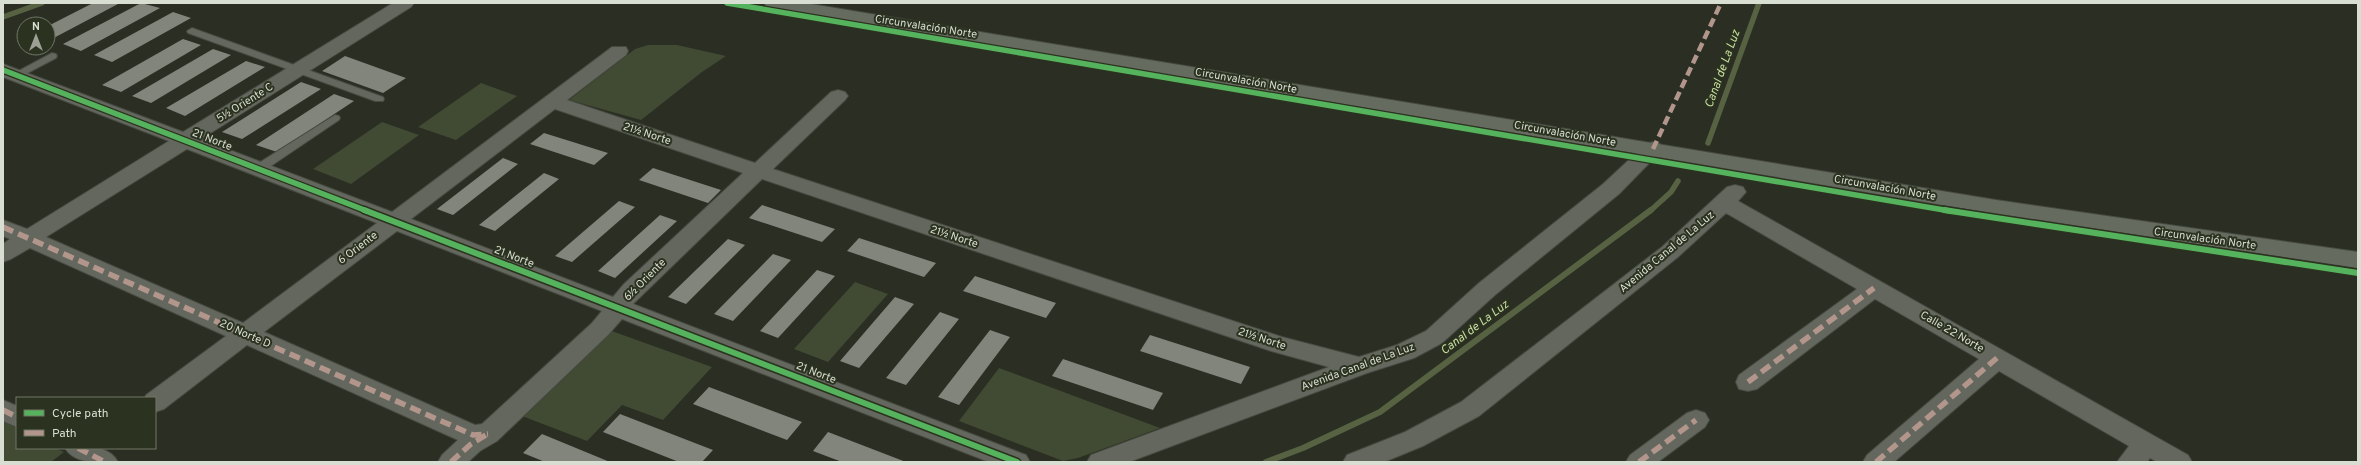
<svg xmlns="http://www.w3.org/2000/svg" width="2361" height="465" viewBox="0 0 2361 465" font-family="Overpass,sans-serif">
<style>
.green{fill:#414a33}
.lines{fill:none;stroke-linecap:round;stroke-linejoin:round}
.stream-far1{stroke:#566241;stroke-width:5.5}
.stream{stroke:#566241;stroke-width:6}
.building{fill:#82857c}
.service-casing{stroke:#464a40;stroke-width:2}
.minor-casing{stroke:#464a40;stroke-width:2}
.primary-casing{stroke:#464a40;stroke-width:2}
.service{fill:#64675e;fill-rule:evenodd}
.minor{fill:#64675e;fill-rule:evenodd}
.primary{fill:#666b5f;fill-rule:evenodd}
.quiet-far1{stroke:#b2968c;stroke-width:4.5;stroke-dasharray:9 4.5;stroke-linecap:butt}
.quiet{stroke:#b2968c;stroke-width:5.5;stroke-dasharray:11 5.5;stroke-linecap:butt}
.cycleway-far1-casing{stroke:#2b321f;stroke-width:8}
.cycleway-casing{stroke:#2b321f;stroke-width:9}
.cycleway-far1{stroke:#56b35d;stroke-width:5.5}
.cycleway{stroke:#56b35d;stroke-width:6}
.labels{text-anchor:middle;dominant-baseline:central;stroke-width:4;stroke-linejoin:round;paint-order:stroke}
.street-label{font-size:11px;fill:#d9ded2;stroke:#2b321f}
.water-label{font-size:12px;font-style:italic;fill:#c7dea0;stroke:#2b321f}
</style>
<rect width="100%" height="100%" fill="#2a2e23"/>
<g class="green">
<polygon points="648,45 677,45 726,56 702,72 641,120 569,100 635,49"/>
<polygon points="481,83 517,96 456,140 418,127"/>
<polygon points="382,122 419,135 351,184 313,169"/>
<polygon points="855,282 888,294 828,362 794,349"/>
<polygon points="609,330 712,367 663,420 622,405 587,441 522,416"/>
<polygon points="999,368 1160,428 1078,458 1063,461 959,421"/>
<polygon points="3,421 17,428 17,448 55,448 64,452 51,462 3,462"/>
</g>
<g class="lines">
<g class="stream-far1">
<polyline points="3,17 42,3"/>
<polyline points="1708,143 1759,3"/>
<polyline points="1650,211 1671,192 1678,181"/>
</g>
<polyline class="stream" points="1266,462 1303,448 1380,412 1651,210"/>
</g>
<g class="building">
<polygon points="93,3 118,4 48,41 48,26"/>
<polygon points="141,3 160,8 81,51 63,44"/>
<polygon points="173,12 191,18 112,62 94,55"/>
<polygon points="183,39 201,45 121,92 102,85"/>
<polygon points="213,49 231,55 151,103 132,96"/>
<polygon points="345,56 406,78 383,93 322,71"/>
<polygon points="246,61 265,67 185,116 166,108"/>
<polygon points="301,82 321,89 242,139 222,132"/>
<polygon points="334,94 354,101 277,152 256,145"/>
<polygon points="544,133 608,153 594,165 530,144"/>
<polygon points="503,158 518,164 453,215 437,209"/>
<polygon points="653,168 721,190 708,203 639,180"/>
<polygon points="544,173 559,179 495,231 479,225"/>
<polygon points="619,201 635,207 572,262 555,256"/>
<polygon points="762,205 835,229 822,242 749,218"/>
<polygon points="660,215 677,221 615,278 598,271"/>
<polygon points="859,238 936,263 924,277 847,251"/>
<polygon points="728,239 745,245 686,304 668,297"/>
<polygon points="773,254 791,260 733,321 714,314"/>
<polygon points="817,270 835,276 778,338 760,331"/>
<polygon points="975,276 1056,303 1046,318 963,291"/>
<polygon points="895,297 914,304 859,368 840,361"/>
<polygon points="940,312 959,319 906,385 886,378"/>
<polygon points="990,330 1010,337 959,405 938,397"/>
<polygon points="1150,335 1250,367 1241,384 1140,351"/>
<polygon points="1063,359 1163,393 1153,410 1052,376"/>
<polygon points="709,387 802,422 787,440 693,404"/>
<polygon points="620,414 713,450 702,462 679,462 603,432"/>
<polygon points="828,432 906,462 842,462 813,451"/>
<polygon points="542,434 610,462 545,462 523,453"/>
</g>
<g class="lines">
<defs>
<g id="service">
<polygon points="192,28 383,97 384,99 383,101 375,101 188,33 187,31"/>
<polygon points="52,53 56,54 57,56 56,58 20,77 12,77 11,75"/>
<polygon points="335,115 339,116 340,118 339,120 262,172 254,172 252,169 254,166"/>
</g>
<g id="minor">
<path d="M393,3h21l-3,4 -210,132 191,73 220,-165h14l2,4 -2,4 -59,45 188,63 76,-71 7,-2 7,2 3,4 -3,4 -72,69 509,168 77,20 38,-12 29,-14 53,-48 124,-99 43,-40 7,-2 7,2 3,5 -44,45 -124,101 -53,48 -28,15 -47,15 -238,89h-42l4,-7 238,-88 -58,-16 -509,-172 -129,125 393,151 4,7h-41l-367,-143 -14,16 -111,106 -17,10 -12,11h-30l4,-7 16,-15 -211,-95 -83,64 -9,3v-14h-10l1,-3 80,-59 -196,-88 -19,11 -8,3v-18l7,-5 -7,-3v-16l24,9 142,-88 -166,-64v-13l180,68zM555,109l188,64 -119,111 -11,13 -202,-78zM187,149l190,74 -134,100 -197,-86zM397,231l205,80 -10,12 -110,101 -7,1 -211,-93z"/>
<polygon points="1735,185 1743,187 1746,192 1738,201 2188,455 2192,462 2157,462 2150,458 2147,462 2117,462 2129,446 1999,371 1894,462 1863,462 1867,455 1979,359 1875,299 1757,389 1748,391 1739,389 1736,382 1739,375 1857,289 1726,213 1678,257 1479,416 1423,446 1384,462 1343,462 1347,455 1405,432 1461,402 1662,247 1727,187"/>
<polygon points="3,400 17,406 17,427 3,421"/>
<polygon points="1696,410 1705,413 1709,420 1705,427 1658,462 1626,462 1630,455 1687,413"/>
<path d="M65,448c19,0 43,-5 53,14 -19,0 -43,3 -53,-14z"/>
</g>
<polygon id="primary" points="764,3 805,3 1996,200 2358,252 2358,268 1996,214 773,8 767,7"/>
</defs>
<use href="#service" class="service-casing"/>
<use href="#minor" class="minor-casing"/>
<use href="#primary" class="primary-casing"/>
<use href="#service" class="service"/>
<use href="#minor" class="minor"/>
<use href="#primary" class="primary"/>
<polyline class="quiet-far1" points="1653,149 1721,3"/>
<g class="quiet">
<polyline points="3,227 473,435 488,434"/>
<polyline points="1748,382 1874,288"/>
<polyline points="3,410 17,417"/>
<polyline points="78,448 105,462"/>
<polyline points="451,462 471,444 486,435"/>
<polyline points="1639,462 1696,420"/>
<polyline points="1876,462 1997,358"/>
</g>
<defs>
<g id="cycleway-far1">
<polyline points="727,3 1950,211"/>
<polyline points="3,70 367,211"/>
</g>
<g id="cycleway">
<polyline points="364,210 1017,462"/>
<polyline points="1944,210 2358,273"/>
</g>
</defs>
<use href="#cycleway-far1" class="cycleway-far1-casing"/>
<use href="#cycleway" class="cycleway-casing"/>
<use href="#cycleway-far1" class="cycleway-far1"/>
<use href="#cycleway" class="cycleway"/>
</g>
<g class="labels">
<g class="street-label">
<text transform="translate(926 27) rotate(9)">Circunvalación Norte</text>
<text transform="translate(1246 81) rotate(10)">Circunvalación Norte</text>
<text transform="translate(245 103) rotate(-32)">5½ Oriente C</text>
<text transform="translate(647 134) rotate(18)">21½ Norte</text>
<text transform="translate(1565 134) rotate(10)">Circunvalación Norte</text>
<text transform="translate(212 140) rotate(21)">21 Norte</text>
<text transform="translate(1885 188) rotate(10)">Circunvalación Norte</text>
<text transform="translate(954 237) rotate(18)">21½ Norte</text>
<text transform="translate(2205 239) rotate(8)">Circunvalación Norte</text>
<text transform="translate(358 248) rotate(-37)">6 Oriente</text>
<text transform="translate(1667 252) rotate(-40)">Avenida Canal de La Luz</text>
<text transform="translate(514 257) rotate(21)">21 Norte</text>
<text transform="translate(645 280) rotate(-45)">6½ Oriente</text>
<text transform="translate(1952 332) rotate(30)">Calle 22 Norte</text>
<text transform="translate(245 334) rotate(24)">20 Norte D</text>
<text transform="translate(1262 339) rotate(18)">21½ Norte</text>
<text transform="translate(1358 367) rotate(-20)">Avenida Canal de La Luz</text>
<text transform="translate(816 373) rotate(21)">21 Norte</text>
</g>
<g class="water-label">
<text transform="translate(1723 69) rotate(-70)">Canal de La Luz</text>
<text transform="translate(1475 328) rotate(-37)">Canal de La Luz</text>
</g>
</g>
<rect width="2361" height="465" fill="none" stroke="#d9ded2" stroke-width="8"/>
<rect x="16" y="397" width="140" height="52" fill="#2b321f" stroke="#717767"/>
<rect x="24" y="410" width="20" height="6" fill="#56b35d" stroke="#717767"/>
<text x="52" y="417" font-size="12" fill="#d9ded2">Cycle path</text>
<rect x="24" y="430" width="20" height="6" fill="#b2968c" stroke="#717767"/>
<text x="52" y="437" font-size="12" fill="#d9ded2">Path</text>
<g transform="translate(36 36)"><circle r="19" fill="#2b321f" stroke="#717767"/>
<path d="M0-3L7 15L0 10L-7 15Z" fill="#9ca095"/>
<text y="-6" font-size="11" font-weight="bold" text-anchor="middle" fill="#d9ded2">N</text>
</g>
</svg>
